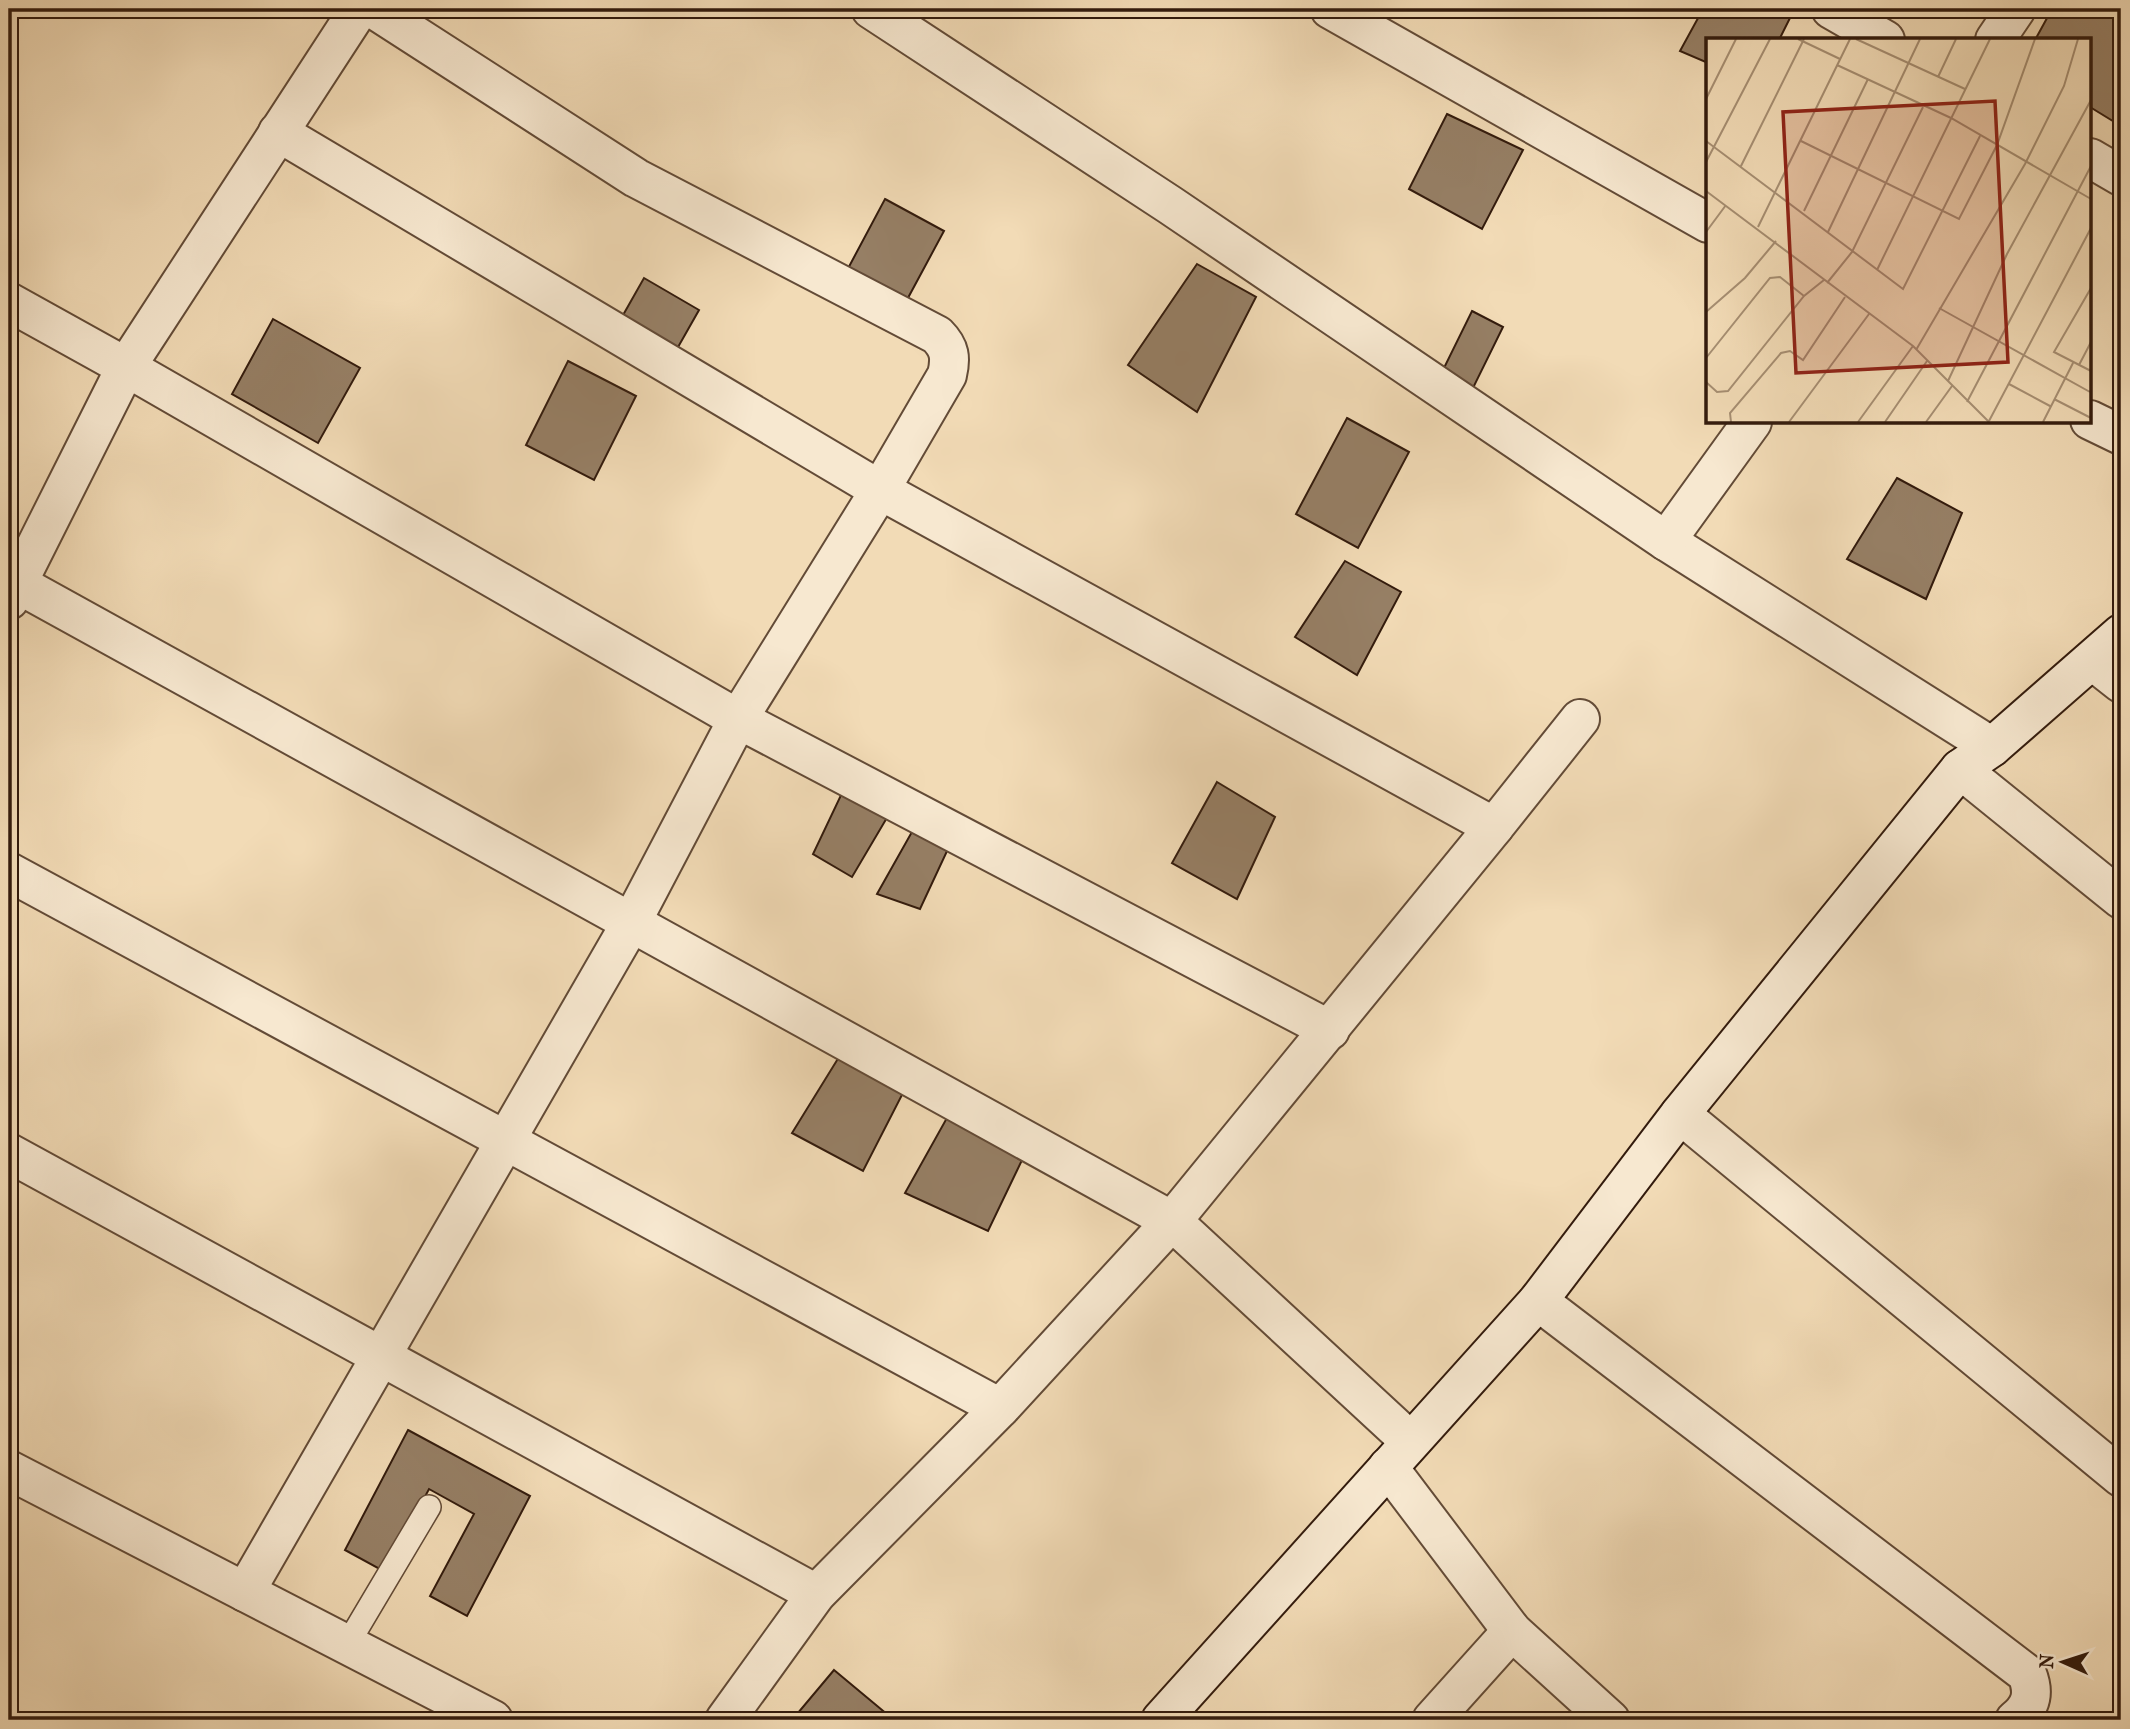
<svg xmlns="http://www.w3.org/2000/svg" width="2130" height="1729" viewBox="0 0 2130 1729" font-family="'IM FELL French Canon',serif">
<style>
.building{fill:#967f65;stroke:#331b0d;stroke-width:2}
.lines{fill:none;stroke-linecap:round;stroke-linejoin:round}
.lane-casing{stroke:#634b37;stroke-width:26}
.street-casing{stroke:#634b37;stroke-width:42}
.secondary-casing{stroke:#331b0d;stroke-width:42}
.lane{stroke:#f7e8d0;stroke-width:23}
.street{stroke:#f7e8d0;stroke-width:38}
.secondary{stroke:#f7e8d0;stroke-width:38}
.inset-road{fill:none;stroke:#a68e72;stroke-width:2}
.view{fill:#8f2418;fill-opacity:0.15;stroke:#8f2418;stroke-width:3.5}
.inset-edge{fill:none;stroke:#331b0d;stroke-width:3.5}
</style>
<rect width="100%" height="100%" fill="#f2dbb6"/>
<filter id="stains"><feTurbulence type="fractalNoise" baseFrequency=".00286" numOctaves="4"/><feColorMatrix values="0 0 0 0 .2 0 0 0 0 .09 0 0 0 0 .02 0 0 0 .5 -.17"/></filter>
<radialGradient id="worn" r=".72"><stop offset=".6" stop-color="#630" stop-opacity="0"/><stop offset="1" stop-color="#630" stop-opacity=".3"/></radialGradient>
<g class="building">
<polygon points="1553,9 1572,9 1568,17"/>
<polygon points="1703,9 1782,9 1792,14 1779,40 1708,40 1708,63 1680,51"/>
<polygon points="2052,9 2121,9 2121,126 2090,107 2090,40 2035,40"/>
<polygon points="1447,114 1523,150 1482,229 1409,189"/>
<polygon points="885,199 944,231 902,309 844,276"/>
<polygon points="1197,264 1256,297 1197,412 1128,365"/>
<polygon points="644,278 699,310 673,356 618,324"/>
<polygon points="1472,311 1503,327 1472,390 1441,374"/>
<polygon points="273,319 360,368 318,443 232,394"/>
<polygon points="568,361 636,396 594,480 526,445"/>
<polygon points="1347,418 1409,452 1358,548 1296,514"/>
<polygon points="1897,478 1962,513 1926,599 1847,559"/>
<polygon points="1345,561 1401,592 1357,675 1295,637"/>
<polygon points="1217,782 1275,817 1237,899 1172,863"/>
<polygon points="842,793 888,816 852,877 813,854"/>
<polygon points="913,830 948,849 920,909 877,894"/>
<polygon points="839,1057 905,1089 863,1171 792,1133"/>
<polygon points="948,1116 1023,1158 988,1231 905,1193"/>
<polygon points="408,1430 530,1496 467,1616 430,1596 474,1514 429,1489 385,1572 345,1550"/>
<polygon points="834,1670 894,1720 792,1720"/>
</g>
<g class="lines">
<defs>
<polyline id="lane" points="347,1645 429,1507"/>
<g id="street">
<polyline points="871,9 1170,205 1666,541 1992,747"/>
<polyline points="1330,9 1708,223"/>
<polyline points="1831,9 1885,40"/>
<polyline points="1995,40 2016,9"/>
<polyline points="278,132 880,490 1494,827 1172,1221 1000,1408 816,1594 725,1720"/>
<polyline points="2090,158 2121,176"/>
<polyline points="9,302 126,367 738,719 1330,1030"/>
<polyline points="2090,420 2121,435"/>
<polyline points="1666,541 1752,422"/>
<polyline points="18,584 1172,1221 1410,1441"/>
<polyline points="9,600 126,367 359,9"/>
<polyline points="2093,661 2121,683"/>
<polyline points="1960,769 2121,899"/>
<polyline points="1494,827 1580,719"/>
<polyline points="9,872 1000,1408"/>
<polyline points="1680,1114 2121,1477"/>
<polyline points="9,1153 816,1594"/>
<path d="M1538,1301l489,373c8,20 4,33 -12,46"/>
<polyline points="1388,1467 1512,1631 1610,1720"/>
<polyline points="9,1470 493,1720"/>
<path d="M245,1592l386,-669 107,-204 142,-229 67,-115c4,-17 3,-27 -10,-40l-301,-157 -262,-169"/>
<polyline points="1432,1720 1512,1631"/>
</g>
<polyline id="secondary" points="1161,1720 1538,1301 1680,1114 1960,769 1992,747 2121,634"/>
</defs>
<use href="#lane" class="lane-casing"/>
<use href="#street" class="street-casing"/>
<use href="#secondary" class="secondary-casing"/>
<use href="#lane" class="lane"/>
<use href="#street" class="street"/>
<use href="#secondary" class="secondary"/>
</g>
<g transform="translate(1706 38)">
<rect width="385" height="385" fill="#f2dbb6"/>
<path class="inset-road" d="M92,1l42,20M150,1l109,50M131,27l114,53 140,81M232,39l18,-38M0,61l30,-60M0,103l197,148 77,-153M95,103l158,78 38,-74 38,-106M0,124l64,-123M35,128l63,-127M0,153l207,155 76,76M98,173l64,-132M52,189l92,-188M0,194l20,-27M122,194l92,-193M171,232l113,-231M121,245l25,-31 71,-145M385,250l-37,64 37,19M233,270l151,84M0,274l39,-34 31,-37M210,312l109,-186 39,-78 14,-47M0,320l64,-80 10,-1 24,19M373,327l12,-23M242,343l59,-127 84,-154M0,344l11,10 11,-1 76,-95 20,-16M303,346l41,22M348,361l37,19M261,364l124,-236M283,383l102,-193M25,384l-1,-9 51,-60 9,-2 13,9 42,-63M83,384l80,-108M152,384l55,-76M179,384l42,-61M220,384l26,-36M337,384l30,-59"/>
<path class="view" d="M289,63l13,261 -212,11 -13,-261z"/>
<rect width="385" height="385" class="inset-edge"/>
</g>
<rect width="2130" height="1729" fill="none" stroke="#f2dbb6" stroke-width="35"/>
<rect x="10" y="10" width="2109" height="1708" fill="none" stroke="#331b0d" stroke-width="3.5"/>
<rect x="18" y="18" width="2095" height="1694" fill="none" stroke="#331b0d" stroke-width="2"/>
<g transform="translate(2063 1662) rotate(273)" stroke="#f7e8d0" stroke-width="5" paint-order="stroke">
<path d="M0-5L12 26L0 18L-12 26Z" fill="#331b0d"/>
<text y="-10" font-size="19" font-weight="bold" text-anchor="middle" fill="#331b0d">N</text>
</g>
<rect width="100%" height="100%" filter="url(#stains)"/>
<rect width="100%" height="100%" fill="url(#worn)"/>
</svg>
